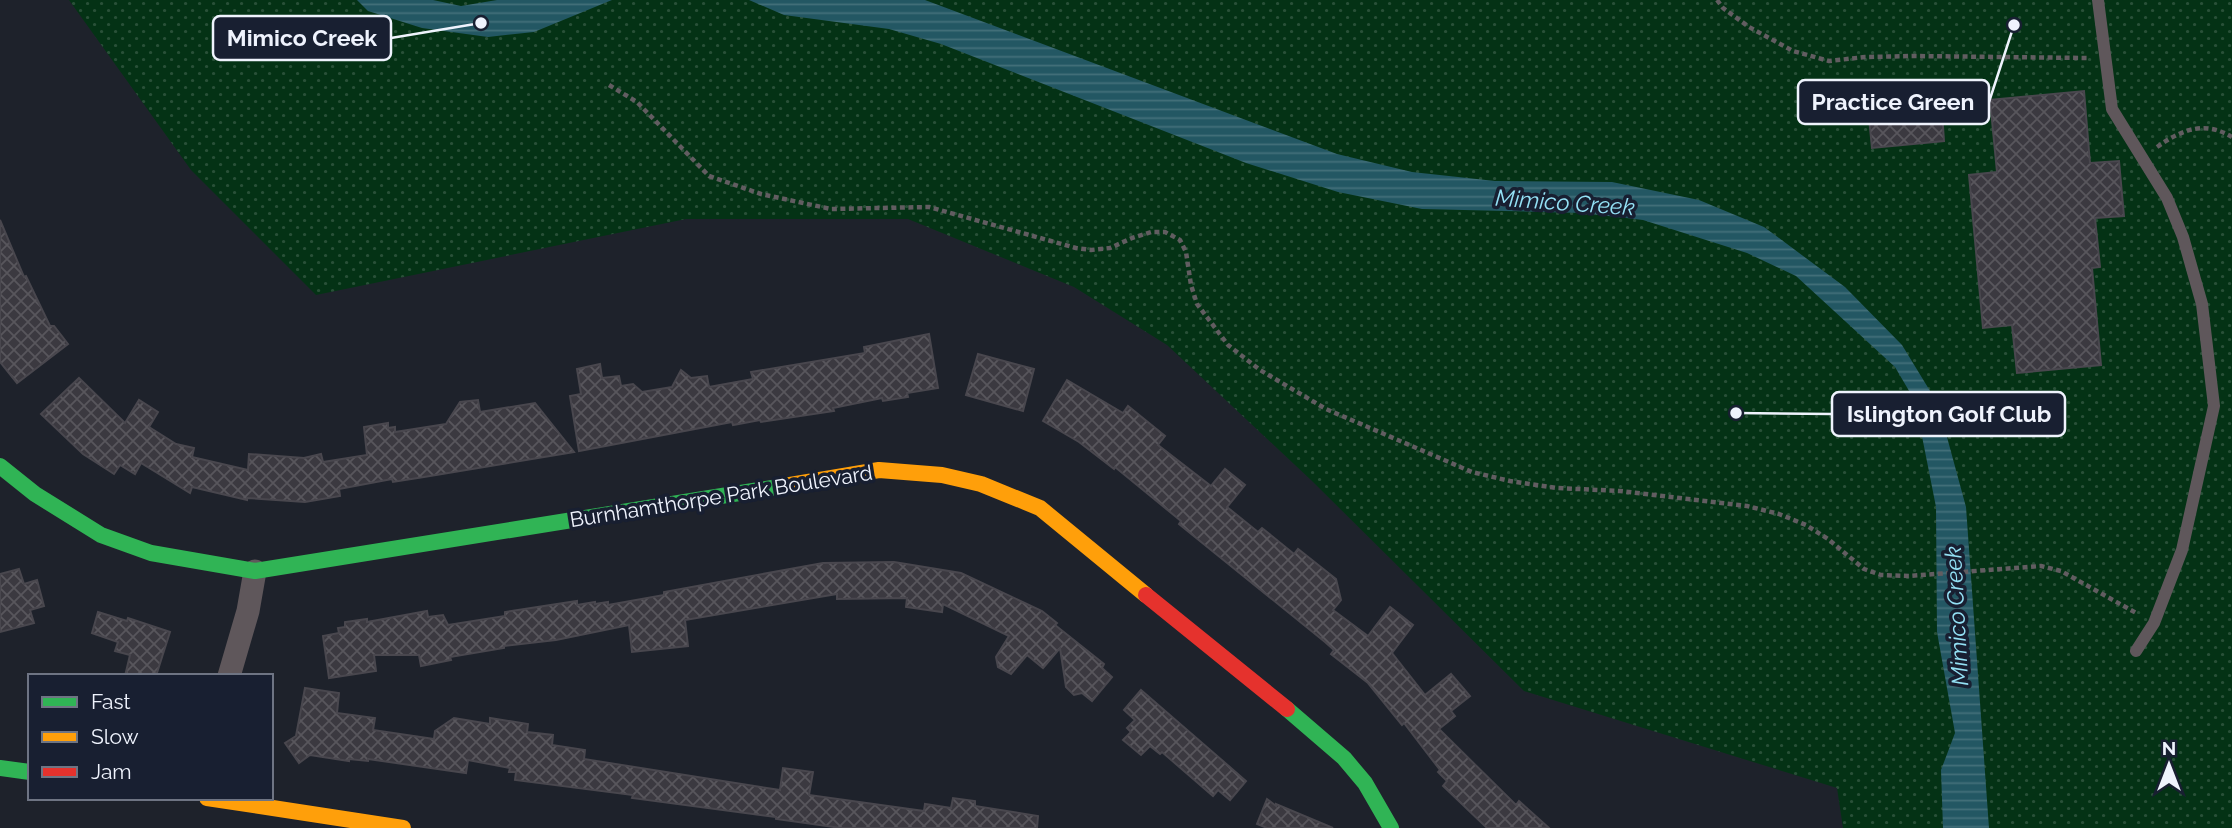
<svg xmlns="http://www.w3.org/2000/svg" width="2232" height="828" viewBox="0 0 2232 828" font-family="Raleway,sans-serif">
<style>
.green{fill:url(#green-dots)}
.water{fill:url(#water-rules)}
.building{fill:url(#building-cross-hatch);stroke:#49474e;stroke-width:2}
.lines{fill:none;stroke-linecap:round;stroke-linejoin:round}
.path{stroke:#625d61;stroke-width:4.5;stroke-dasharray:5 3.5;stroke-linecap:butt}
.lane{stroke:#5f575b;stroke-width:12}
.street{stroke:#5f575b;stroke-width:23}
.fast{stroke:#30b455;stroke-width:16}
.slow{stroke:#ff9f0a;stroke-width:16}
.jam{stroke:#e5322d;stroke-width:16}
.labels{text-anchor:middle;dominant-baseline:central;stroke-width:7;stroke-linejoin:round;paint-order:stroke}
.street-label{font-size:21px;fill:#eff3fd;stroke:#181f31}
.water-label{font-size:23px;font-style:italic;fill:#94e1f5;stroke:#181f31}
.leader{fill:none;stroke:#eff3fd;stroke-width:2.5}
.callout-dot{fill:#eff3fd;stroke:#181f31;stroke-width:2.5}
.callout{fill:#181f31;stroke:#eff3fd;stroke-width:2.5}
.callout-label{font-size:23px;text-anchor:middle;font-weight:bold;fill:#eff3fd}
</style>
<defs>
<pattern id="green-dots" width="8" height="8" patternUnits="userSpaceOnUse" patternTransform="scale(1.75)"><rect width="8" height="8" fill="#043215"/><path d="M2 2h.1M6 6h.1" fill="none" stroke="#295038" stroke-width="1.8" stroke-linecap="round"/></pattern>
<pattern id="water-rules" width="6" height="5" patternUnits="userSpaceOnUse" patternTransform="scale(1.75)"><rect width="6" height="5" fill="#235763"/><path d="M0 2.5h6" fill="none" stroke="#43707a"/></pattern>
<pattern id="building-cross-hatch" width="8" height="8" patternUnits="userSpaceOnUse" patternTransform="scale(1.75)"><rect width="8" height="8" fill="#3b3940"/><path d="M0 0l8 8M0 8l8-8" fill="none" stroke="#58565c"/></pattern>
</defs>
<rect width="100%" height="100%" fill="#1e222b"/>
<polygon class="green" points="69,0 2232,0 2232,828 1843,828 1837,788 1524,691 1311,480 1167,345 1074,287 908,219 686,219 316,295 191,170"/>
<g class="water">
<polygon points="357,0 433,0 461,6 497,0 612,0 534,32 488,37 422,28 368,11"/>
<polygon points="749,0 925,0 1337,154 1412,172 1495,181 1612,182 1699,200 1764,227 1845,287 1902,345 1938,404 1966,507 1989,828 1943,828 1941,770 1955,733 1937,632 1936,507 1915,401 1895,367 1796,276 1747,253 1643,220 1582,213 1422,209 1338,192 1246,163 941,44 889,29 784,15"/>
</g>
<g class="building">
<polygon points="2084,91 2090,163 2119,161 2124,216 2095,218 2100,267 2092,268 2101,365 2017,373 2012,325 1983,328 1969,175 1997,172 1990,100"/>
<polygon points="1942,112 1944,141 1872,148 1869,118"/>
<polygon points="0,220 24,277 26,276 50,326 54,326 68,344 17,383 0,362"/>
<polygon points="929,334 938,388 907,393 908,397 883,401 882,398 833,408 834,411 761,422 760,420 733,425 732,422 579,451 570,396 581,394 577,369 600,364 602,378 619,376 621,386 633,384 642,392 672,387 681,370 691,378 707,376 709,387 753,379 751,372 865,353 864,347"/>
<polygon points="978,354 1034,369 1023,411 966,395"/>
<polygon points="79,378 125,423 139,400 158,412 149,427 176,444 194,448 192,457 248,470 249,454 304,458 321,454 323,462 367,455 364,427 388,423 388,428 395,427 395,432 446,424 460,402 478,400 480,412 535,403 574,452 424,477 393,482 392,479 339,489 340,496 305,502 247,498 247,500 192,487 190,493 141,463 135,474 120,465 114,474 83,454 41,414"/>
<polygon points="1067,380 1123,413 1128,406 1165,436 1158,445 1211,486 1225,469 1245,485 1227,507 1258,532 1262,528 1294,554 1298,549 1336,579 1341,600 1333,610 1368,636 1390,607 1413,625 1392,653 1425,695 1451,674 1470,696 1451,711 1455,716 1439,729 1516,805 1519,801 1549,828 1487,828 1443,786 1447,781 1438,772 1440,770 1404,723 1402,725 1368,683 1331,654 1334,650 1325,642 1179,524 1181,521 1115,467 1114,469 1079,442 1043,421"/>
<polygon points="894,562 961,573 1042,611 1057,623 1055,625 1104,664 1102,668 1112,677 1092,701 1082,693 1074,695 1066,687 1060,648 1043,668 1027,655 1011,674 998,667 996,657 1009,636 943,604 942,612 906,607 907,598 837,599 837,594 685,620 688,646 632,652 629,625 556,640 504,646 504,648 450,657 451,660 421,666 419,655 374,655 376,671 329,678 323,636 339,633 338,628 345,627 345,622 367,619 367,622 427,611 428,617 443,615 448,625 505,616 505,612 577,601 577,605 595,602 595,604 608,602 608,605 664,595 664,592 823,563"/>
<polygon points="19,569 24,584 37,580 44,606 30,610 34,623 0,632 0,574"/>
<polygon points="98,612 127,621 128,618 170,632 156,676 125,676 130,655 115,651 118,642 92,633"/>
<polygon points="305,688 339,693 337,713 375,718 373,730 434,739 435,731 454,718 490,724 490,718 528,724 527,732 553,735 552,745 585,750 584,759 780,790 783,768 813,772 809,795 924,811 925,804 951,808 953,798 975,801 975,806 1038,816 1037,828 841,828 776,819 776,817 632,798 633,795 515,780 516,772 509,772 510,768 468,760 466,773 368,759 368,761 349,759 349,761 310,755 299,763 285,743 296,736"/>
<polygon points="1141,690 1246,781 1230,800 1218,790 1213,796 1162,752 1160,754 1150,746 1141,755 1123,740 1131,732 1127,728 1135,720 1124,710"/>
<polygon points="1267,799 1276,806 1276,804 1333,828 1267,828 1257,824"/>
</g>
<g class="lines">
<g class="path">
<polyline points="1717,0 1723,8 1749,27 1793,51 1829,61 1865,57 1914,56 2087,58"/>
<polyline points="609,85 637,102 709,176 761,194 831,209 929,207 1076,248 1091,250 1110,248 1132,238 1151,232 1165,232 1180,240 1186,252 1191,285 1197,304 1228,345 1260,370 1326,409 1472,472 1510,481 1557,488 1620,491 1747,506 1779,514 1806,525 1828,539 1864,569 1881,575 1909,576 2041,566 2061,571 2138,614"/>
<path d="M2157,147c24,-17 47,-27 75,-10"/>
</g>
<polyline class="lane" points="2098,0 2112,109 2167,198 2183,237 2202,304 2214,406 2182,550 2154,623 2136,651"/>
<polyline class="street" points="229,676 248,611 255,571"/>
<g class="fast">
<polyline points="0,466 35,494 101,535 151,553 255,571 790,485"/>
<polyline points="1287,709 1344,758 1365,783 1391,828"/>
<polyline points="0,768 30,772"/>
</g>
<g class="slow">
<polyline points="790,485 879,470 942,475 981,484 1040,508 1146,595"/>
<polyline points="207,798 403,828"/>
</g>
<polyline class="jam" points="1146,595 1287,709"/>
</g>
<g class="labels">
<g class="street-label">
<text transform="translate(721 496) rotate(-9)">Burnhamthorpe Park Boulevard</text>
</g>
<g class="water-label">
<text transform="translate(1565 202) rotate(4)">Mimico Creek</text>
<text transform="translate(1956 616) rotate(-93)">Mimico Creek</text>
</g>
</g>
<path class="leader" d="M481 23L391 38M2014 25L1989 102M1736 413L1832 414"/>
<g class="callout-dot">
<circle cx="481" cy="23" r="7"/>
<circle cx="2014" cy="25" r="7"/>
<circle cx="1736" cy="413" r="7"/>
</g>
<g class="callout">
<rect x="213" y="16" width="178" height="44" rx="7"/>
<rect x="1798" y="80" width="191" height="44" rx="7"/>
<rect x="1832" y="392" width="233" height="44" rx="7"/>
</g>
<g class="callout-label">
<text x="302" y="46">Mimico Creek</text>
<text x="1893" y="110">Practice Green</text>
<text x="1949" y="422">Islington Golf Club</text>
</g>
<rect x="28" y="674" width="245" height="126" fill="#181f31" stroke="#6e7483" stroke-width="2"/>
<rect x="42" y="697" width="35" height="10" fill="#30b455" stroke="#6e7483" stroke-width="2"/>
<text x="91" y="709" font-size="21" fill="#eff3fd">Fast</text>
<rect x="42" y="732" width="35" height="10" fill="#ff9f0a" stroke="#6e7483" stroke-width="2"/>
<text x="91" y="744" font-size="21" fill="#eff3fd">Slow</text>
<rect x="42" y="767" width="35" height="10" fill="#e5322d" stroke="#6e7483" stroke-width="2"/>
<text x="91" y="779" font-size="21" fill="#eff3fd">Jam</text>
<g transform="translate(2169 765)" stroke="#181f31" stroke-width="5" paint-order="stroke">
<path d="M0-5L12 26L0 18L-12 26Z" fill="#eff3fd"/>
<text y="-10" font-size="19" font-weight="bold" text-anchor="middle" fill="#eff3fd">N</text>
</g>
</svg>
